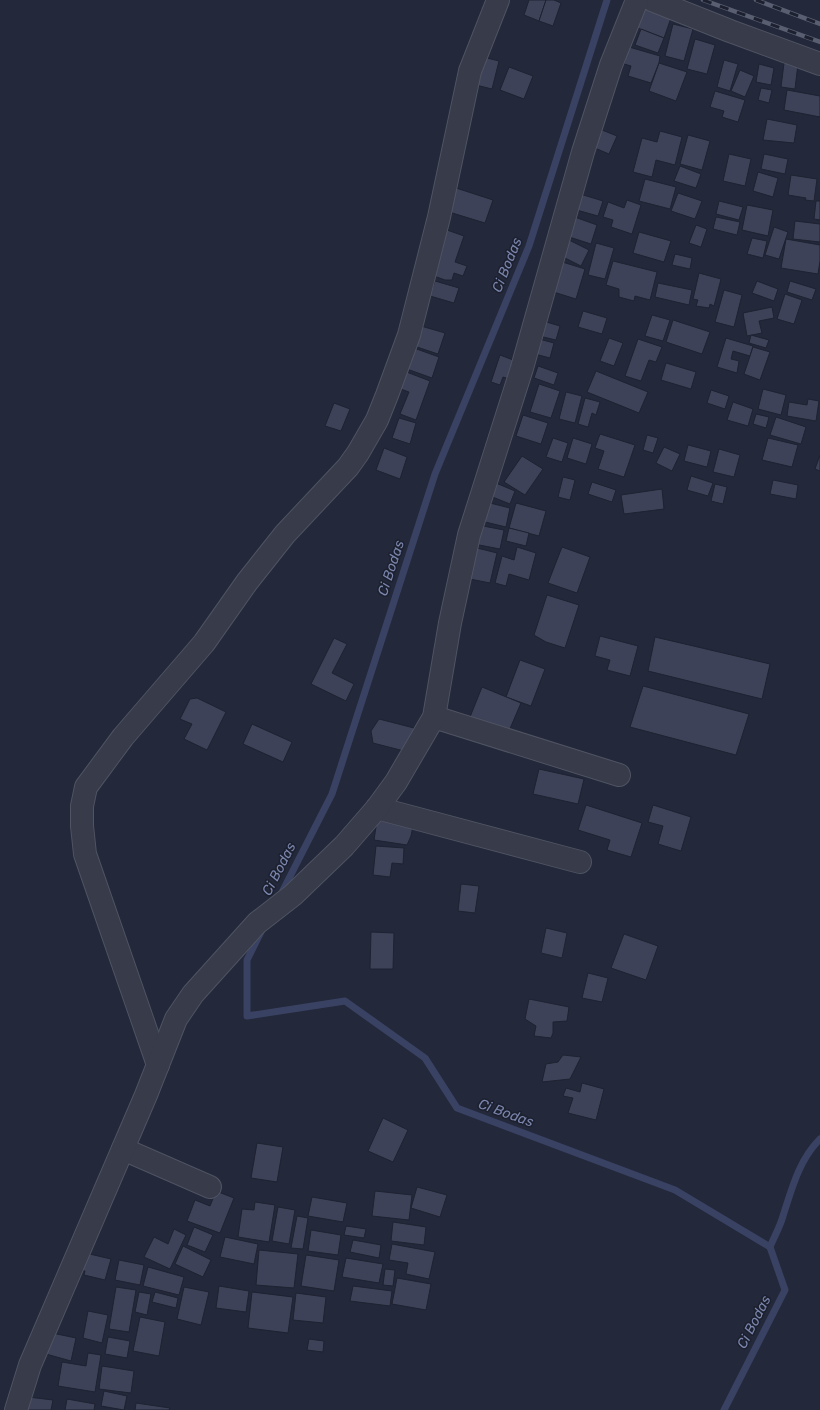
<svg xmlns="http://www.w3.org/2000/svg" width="820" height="1410" viewBox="0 0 820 1410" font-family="Rubik,sans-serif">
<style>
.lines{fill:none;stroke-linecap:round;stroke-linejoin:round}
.stream{stroke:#394263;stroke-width:7}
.building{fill:#3d4258;stroke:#1e2231}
.minor-casing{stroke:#4f5362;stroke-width:24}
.minor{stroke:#373b4a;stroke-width:22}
.rail-casing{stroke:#595e71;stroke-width:4.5}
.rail{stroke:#1c202f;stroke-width:3;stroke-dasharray:9;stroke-linecap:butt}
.labels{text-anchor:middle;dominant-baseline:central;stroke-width:3;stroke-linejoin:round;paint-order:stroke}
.water-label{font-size:14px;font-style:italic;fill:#7b86ad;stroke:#1c202f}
</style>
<rect width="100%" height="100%" fill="#23283a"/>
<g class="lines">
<g class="stream">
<polyline points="280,896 332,794 435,474 529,246 607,0"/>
<polyline points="262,930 247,960 247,1016 345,1001 425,1058 457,1108 675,1190 770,1247 785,1290 724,1410"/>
<path d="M770,1247c4,-10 10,-20 13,-31 9,-28 16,-56 37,-77"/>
</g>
</g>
<g class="building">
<polygon points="529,0 546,0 539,21 524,15"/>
<polygon points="546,0 554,0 561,3 553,26 539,21"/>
<polygon points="642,5 672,15 664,38 635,27"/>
<polygon points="673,24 693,29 684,61 665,56"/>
<polygon points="641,29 664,38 658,53 635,45"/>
<polygon points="695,39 715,45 707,74 687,69"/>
<polygon points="629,47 660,56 659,63 651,83 628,76 631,66 624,64"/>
<polygon points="479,56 499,61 492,89 472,84"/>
<polygon points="724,60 738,64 730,91 717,87"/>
<polygon points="659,63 687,72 676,101 649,91"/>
<polygon points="784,63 798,64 795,89 781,87"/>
<polygon points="759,64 774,68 771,85 756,82"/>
<polygon points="509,67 533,76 524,99 500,90"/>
<polygon points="740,70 754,76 745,97 731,91"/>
<polygon points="761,88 772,90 769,103 758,100"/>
<polygon points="787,90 820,96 820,117 784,110"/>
<polygon points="715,91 745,100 738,122 722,117 724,111 710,107"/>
<polygon points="767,119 797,125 794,143 763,140"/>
<polygon points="597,128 617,136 609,154 590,146"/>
<polygon points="660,131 682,137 675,165 656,160 652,177 633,172 642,138 657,142"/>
<polygon points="688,135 710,141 702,170 680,164"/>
<polygon points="729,154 751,159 745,186 723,181"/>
<polygon points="764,154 788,159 785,174 761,169"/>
<polygon points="680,166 701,174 696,188 674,181"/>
<polygon points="758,172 778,178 773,197 753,191"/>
<polygon points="791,175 817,179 814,201 805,200 806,198 788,195"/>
<polygon points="645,179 676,187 670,209 639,201"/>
<polygon points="453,187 493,200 485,223 449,212"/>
<polygon points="577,193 603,201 598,216 573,209"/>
<polygon points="678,193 702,201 695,219 671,211"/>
<polygon points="627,200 641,205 632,234 611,227 613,220 603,217 608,202 624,208"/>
<polygon points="719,201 743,207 739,220 716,214"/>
<polygon points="816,201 820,201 820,220 814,219"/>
<polygon points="747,205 773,210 768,236 742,230"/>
<polygon points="569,215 597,225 591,244 563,235"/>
<polygon points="716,217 740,222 737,235 713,229"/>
<polygon points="795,221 820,224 820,242 793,239"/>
<polygon points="696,225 707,229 701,247 689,243"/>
<polygon points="774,227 788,232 779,259 765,255"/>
<polygon points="447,230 464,236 455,262 467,266 463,276 454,273 452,280 445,280 431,275"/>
<polygon points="639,232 671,241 664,262 633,253"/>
<polygon points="752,238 767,241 763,258 747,254"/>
<polygon points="567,239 589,250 581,266 559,255"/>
<polygon points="786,239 820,245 820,261 818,274 781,268"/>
<polygon points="596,243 614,248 605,279 588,275"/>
<polygon points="675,254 692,258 690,269 672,265"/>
<polygon points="556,260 585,269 576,299 547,290"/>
<polygon points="613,261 657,272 650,300 635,296 634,301 619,297 619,289 606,285"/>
<polygon points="699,273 721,279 714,306 710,304 709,308 696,306 698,300 693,299"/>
<polygon points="435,281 459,288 454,303 430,296"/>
<polygon points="757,281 778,289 774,301 752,293"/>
<polygon points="790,281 816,289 812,300 787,292"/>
<polygon points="658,283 692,290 689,305 655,297"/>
<polygon points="724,290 742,295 734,327 715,322"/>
<polygon points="785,294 802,300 794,324 777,319"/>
<polygon points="772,307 774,318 759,321 762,333 747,336 743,313"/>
<polygon points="583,311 607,318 602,334 578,327"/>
<polygon points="652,315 670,320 663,341 645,336"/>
<polygon points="673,320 710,332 702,354 666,342"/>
<polygon points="543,321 560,326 556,340 539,336"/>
<polygon points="421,326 445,333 438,354 414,346"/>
<polygon points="751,335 769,340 766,348 749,343"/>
<polygon points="535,338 554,343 550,358 531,353"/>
<polygon points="609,338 623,343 614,366 600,361"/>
<polygon points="726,338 753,346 750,356 733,351 731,359 739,361 737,373 717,367"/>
<polygon points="638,339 662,347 656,362 649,360 641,381 625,376"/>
<polygon points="411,347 439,357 432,378 404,368"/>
<polygon points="753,347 770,352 760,380 744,374"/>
<polygon points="500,355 521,363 515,381 503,377 500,385 491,382"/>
<polygon points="666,363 696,372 691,389 661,380"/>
<polygon points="538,366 558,373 554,385 534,378"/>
<polygon points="404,371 430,381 416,420 400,414 409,392 398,388"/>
<polygon points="596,371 648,392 639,413 587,392"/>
<polygon points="539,384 560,391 551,418 530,412"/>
<polygon points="763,389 786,395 781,415 758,409"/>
<polygon points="711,390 729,396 725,409 707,403"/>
<polygon points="566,392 582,396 575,423 559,419"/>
<polygon points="585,398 600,402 596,415 592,413 588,427 578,424"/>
<polygon points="808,399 819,401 816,421 787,416 789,402 807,405"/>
<polygon points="733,402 753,409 748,426 727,420"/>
<polygon points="334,403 350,409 341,431 325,426"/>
<polygon points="756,414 769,417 766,428 753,424"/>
<polygon points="523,415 548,423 541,444 516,436"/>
<polygon points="776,417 806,427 801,444 770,435"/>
<polygon points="399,418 416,423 410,444 392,438"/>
<polygon points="600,434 635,445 624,477 598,469 604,451 595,448"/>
<polygon points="647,435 658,438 653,453 643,450"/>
<polygon points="553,438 568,443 562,462 546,457"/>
<polygon points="573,438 592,444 586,464 567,458"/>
<polygon points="768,438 798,445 792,467 762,460"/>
<polygon points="688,445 711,451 707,467 684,461"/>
<polygon points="664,447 680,454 672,471 656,463"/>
<polygon points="384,448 407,457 400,479 376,470"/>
<polygon points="719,449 740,455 734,477 713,472"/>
<polygon points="820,455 820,471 815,469"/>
<polygon points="522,456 543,469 525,495 504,482"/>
<polygon points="691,476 713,483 708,496 687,490"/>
<polygon points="563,477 575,480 570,500 558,497"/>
<polygon points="773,480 798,485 796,499 770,494"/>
<polygon points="592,482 616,490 612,502 588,494"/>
<polygon points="496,483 515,491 510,504 490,496"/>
<polygon points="715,484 727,487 723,504 711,501"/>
<polygon points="662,489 664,509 624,514 621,495"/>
<polygon points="486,502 510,508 506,527 481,521"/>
<polygon points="516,503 546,511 539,536 509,528"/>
<polygon points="478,525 504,530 500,549 474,544"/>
<polygon points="509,528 529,533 526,546 506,541"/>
<polygon points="517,547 536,553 529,580 509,574 506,586 495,583 502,556 514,560"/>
<polygon points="562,547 590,557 577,593 548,583"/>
<polygon points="477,548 497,553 490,583 470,579"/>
<polygon points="547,595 579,605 565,648 546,642 534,635"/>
<polygon points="600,636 638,646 630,676 607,670 610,660 595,656"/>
<polygon points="655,637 770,664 762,699 648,671"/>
<polygon points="334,638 347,644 332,673 354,684 346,701 311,684"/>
<polygon points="520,660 545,669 531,706 506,697"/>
<polygon points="643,686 749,714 736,755 630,727"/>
<polygon points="482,687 521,703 506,738 468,722"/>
<polygon points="197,698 226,712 207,750 184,739 192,724 180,719 190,699"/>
<polygon points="379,719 414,728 408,752 373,743 371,731"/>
<polygon points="252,724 292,742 283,762 243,744"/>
<polygon points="539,769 584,779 578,804 533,794"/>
<polygon points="586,805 642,823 631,857 607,850 610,840 578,830"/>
<polygon points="653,805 691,817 681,851 658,844 663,826 648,822"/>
<polygon points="377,820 413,826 411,836 407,845 374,840"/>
<polygon points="376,846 404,848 403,864 392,863 390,877 373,875"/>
<polygon points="461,884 479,886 475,913 458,911"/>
<polygon points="546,928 567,933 562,958 541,953"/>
<polygon points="371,932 394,933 393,969 370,969"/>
<polygon points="624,934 658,946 646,980 611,968"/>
<polygon points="588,973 608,978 602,1002 582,998"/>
<polygon points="529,999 569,1007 567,1021 553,1022 553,1033 551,1038 534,1036 536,1026 525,1019"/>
<polygon points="563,1055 581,1057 570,1079 542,1082 546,1064 558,1062"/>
<polygon points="582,1083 604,1089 596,1120 568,1113 573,1098 563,1096 566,1088 580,1092"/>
<polygon points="383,1118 408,1130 393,1162 368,1151"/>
<polygon points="257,1143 283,1147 277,1182 251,1178"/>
<polygon points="417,1187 447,1195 440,1217 411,1208"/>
<polygon points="216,1191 234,1198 220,1233 187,1221 195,1200 210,1206"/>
<polygon points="375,1191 412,1195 409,1220 372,1216"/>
<polygon points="312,1197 347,1203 343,1222 308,1216"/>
<polygon points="255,1202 275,1205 269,1242 238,1237 242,1209 254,1210"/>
<polygon points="278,1207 295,1210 289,1244 272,1241"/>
<polygon points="297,1216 308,1218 303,1249 291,1248"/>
<polygon points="393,1222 426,1227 424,1245 391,1241"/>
<polygon points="346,1226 366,1229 364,1238 344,1235"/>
<polygon points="194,1227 213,1235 205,1252 187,1245"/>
<polygon points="174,1229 186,1235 170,1269 144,1257 154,1237 168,1244"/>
<polygon points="311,1230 341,1235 338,1255 308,1251"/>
<polygon points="225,1237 258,1244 254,1264 220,1257"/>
<polygon points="353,1240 381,1245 379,1258 350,1252"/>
<polygon points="392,1244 435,1252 429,1279 406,1274 408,1263 389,1260"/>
<polygon points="183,1246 211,1260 203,1277 175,1264"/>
<polygon points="259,1250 298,1254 294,1288 256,1285"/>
<polygon points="81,1252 111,1259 105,1280 84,1275 85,1271 76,1269"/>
<polygon points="306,1255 339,1260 334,1291 301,1286"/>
<polygon points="346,1258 383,1264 379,1283 342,1277"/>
<polygon points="119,1260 144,1265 140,1285 115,1280"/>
<polygon points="148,1267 184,1277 179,1295 143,1286"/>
<polygon points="385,1269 395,1270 393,1286 383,1285"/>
<polygon points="397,1278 431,1284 426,1310 392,1304"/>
<polygon points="219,1286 249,1291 246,1312 216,1308"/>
<polygon points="353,1286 392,1291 390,1306 350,1301"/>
<polygon points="116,1287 136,1290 129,1332 109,1329"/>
<polygon points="184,1287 209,1292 201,1325 177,1319"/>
<polygon points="139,1292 151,1294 147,1315 135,1312"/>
<polygon points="155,1292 178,1298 176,1308 152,1302"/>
<polygon points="252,1292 293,1297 288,1333 248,1328"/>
<polygon points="296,1293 326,1297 323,1323 293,1320"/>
<polygon points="88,1311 108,1315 102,1343 83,1338"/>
<polygon points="140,1317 165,1322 159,1356 133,1351"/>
<polygon points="52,1333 76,1338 71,1361 46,1354"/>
<polygon points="108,1337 130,1341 127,1358 105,1354"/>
<polygon points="309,1339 324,1341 323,1352 307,1350"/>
<polygon points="88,1353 101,1355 95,1392 58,1386 62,1362 86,1366"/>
<polygon points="102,1366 134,1371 131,1393 99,1389"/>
<polygon points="104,1391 127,1396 124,1410 101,1406"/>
<polygon points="28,1397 53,1400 51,1410 26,1410"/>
<polygon points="67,1399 95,1404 94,1410 65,1410"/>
<polygon points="136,1403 170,1408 169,1410 135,1410"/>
</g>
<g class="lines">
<defs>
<g id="minor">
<polyline points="652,0 730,31 820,64"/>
<polyline points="434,717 619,775"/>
<polyline points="377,808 580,862"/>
<polyline points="158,1065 85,854 82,826 82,806 86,787 123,737 204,643 247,582 285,534 348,467 358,453 377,420 387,395 409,335 439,217 470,71 498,0"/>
<polyline points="123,1149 210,1187"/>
<polyline points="16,1410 30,1365 146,1095 176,1019 193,994 257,923 293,895 344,846 377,808 396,782 434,717 450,623 469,535 522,368 583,152 611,65 637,0"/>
</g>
</defs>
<use href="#minor" class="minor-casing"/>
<use href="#minor" class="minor"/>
<defs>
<g id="rail">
<polyline points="703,0 820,42"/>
<polyline points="756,0 820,24"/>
</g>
</defs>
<use href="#rail" class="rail-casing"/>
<use href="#rail" class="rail"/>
</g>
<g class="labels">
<g class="water-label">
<text transform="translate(507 265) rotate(-68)">Ci Bodas</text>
<text transform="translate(391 568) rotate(-72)">Ci Bodas</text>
<text transform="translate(279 869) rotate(-63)">Ci Bodas</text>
<text transform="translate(506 1113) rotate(20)">Ci Bodas</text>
<text transform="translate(754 1322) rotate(-63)">Ci Bodas</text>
</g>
</g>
</svg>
